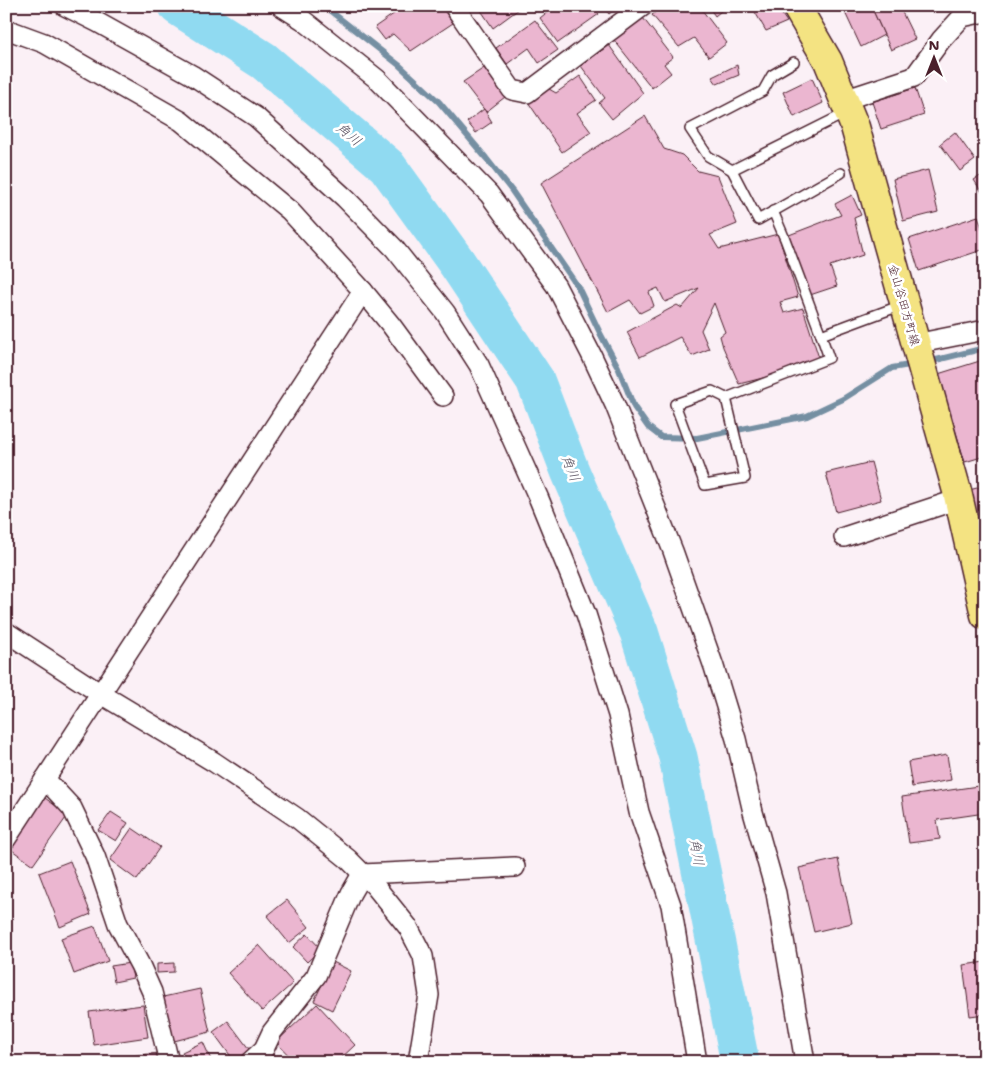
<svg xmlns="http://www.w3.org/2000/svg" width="991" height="1068" viewBox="0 0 991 1068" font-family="'Shantell Sans','Klee One',sans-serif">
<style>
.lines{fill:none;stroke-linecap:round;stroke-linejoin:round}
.stream{stroke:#748fa2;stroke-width:6}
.river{stroke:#90daf1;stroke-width:39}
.building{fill:#ebb6d0;stroke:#4a1f2b}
.lane-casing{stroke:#4a1f2b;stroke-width:12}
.street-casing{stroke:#4a1f2b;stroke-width:22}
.primary-casing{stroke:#4a1f2b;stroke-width:31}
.lane{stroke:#fff;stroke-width:9}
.street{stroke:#fff;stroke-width:19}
.primary{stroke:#f4e382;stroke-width:28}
.labels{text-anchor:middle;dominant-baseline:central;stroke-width:5;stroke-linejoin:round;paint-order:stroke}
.street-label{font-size:12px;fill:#4a1f2b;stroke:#fff}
.water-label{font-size:14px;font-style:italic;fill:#5f5766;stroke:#fff}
</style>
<rect width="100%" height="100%" fill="#fbf0f6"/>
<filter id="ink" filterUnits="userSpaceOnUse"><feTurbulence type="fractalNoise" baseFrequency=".02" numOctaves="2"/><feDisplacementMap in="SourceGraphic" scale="10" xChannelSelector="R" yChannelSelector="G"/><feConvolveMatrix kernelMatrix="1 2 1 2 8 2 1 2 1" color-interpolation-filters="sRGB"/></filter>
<g filter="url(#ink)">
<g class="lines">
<g class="stream">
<polyline points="324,6 399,65 439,102 486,158 512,191 578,287 601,335 618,367 634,407 648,427 661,437 697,438 807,416 843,399 892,368 915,364"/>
<polyline points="928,362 985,348"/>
</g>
<polyline class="river" points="178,6 264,61 387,166 457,263 535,380 570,471 639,632 678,757 740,1062"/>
</g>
<g class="building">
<polygon points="405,6 441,6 453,23 411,51 393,34 385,40 375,27"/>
<polygon points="478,6 523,6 493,28"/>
<polygon points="555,6 592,6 599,14 558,43 540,18"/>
<polygon points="602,6 619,6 609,14"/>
<polygon points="663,6 699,6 727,43 709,57 694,38 679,47 652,15"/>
<polygon points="708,6 727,6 715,16"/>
<polygon points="765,6 776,6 787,22 766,31 755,12"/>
<polygon points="842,6 871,6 884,35 861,47"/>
<polygon points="871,6 899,6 915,39 891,50"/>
<polygon points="643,18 673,57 664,64 671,73 652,88 614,40"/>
<polygon points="535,20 558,50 539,63 529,48 507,64 496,48"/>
<polygon points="609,45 643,93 612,119 599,103 605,98 581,66"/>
<polygon points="737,65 739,75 717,84 712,77"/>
<polygon points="484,68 505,97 486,112 463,82"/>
<polygon points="580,76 596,100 577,113 591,132 562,152 528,102 549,89 556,93"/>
<polygon points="812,78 823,103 794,117 783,92"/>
<polygon points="915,88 924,115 881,129 872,102"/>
<polygon points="484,109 492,122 476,133 467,122"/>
<polygon points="645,116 664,149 682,155 698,171 718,176 737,224 710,235 719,249 778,234 798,297 780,302 784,313 803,308 819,358 771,376 739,384 723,347 720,336 725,332 714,303 701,330 709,349 692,356 680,337 640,357 627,332 677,305 682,308 699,288 665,302 658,288 649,292 654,306 640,313 630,300 608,312 541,183"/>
<polygon points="955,132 975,160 960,171 940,144"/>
<polygon points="928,170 938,212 903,221 893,179"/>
<polygon points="985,173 985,197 974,180"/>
<polygon points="852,195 861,215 854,218 863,255 830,266 837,286 810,295 789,235 841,215 835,204"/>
<polygon points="978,216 985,237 985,249 919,271 909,239"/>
<polygon points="983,360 985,364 985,456 965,462 938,374"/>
<polygon points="871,462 881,500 836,512 826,473"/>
<polygon points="985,486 985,544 981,545 969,490"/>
<polygon points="947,755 951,780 912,787 908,762"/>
<polygon points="985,785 985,813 937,820 940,839 909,843 902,797"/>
<polygon points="45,798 68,815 33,865 9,848"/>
<polygon points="111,812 128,823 116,841 98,830"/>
<polygon points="132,828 160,847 137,880 110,860"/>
<polygon points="838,859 852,923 814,932 799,868"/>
<polygon points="70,861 91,914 60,927 39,873"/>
<polygon points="287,900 309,927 289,943 267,916"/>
<polygon points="95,926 108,961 74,974 61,938"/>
<polygon points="307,934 321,949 307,962 293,947"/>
<polygon points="259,945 293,983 262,1011 228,973"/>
<polygon points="333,962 351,971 332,1010 314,1001"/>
<polygon points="985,962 985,1014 970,1016 963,965"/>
<polygon points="130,963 133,978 114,982 111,966"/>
<polygon points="174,963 174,972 157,973 157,964"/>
<polygon points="200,989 210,1032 174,1041 163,997"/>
<polygon points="317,1004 355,1045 337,1062 295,1062 276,1042"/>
<polygon points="143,1005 148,1037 94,1045 89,1012"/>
<polygon points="228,1021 252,1053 239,1062 235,1062 213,1032"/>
<polygon points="203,1042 212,1062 187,1062 182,1052"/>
<polygon points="159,1053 160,1062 110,1062 110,1058"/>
</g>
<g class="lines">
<defs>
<g id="lane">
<polyline points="794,62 772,75 763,91 690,129 708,156 732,170 846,113"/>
<polyline points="732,170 758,220 841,173"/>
<polyline points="773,211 785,239 821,335 902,305"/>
<polyline points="726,398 745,478 705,485 675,404 712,391 726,398 829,358 821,335"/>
</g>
<g id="street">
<polyline points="65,6 97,22 192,75 256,117 345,198 394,248 445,312 479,365 539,499 586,614 618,715 639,812 671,905 697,1062"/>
<polyline points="281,6 303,20 377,79 489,194 556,286 591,354 615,405 673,551 714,667 736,739 753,812 776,893 805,1062"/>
<polyline points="454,6 512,90 527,93 643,6"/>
<polyline points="6,29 44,43 181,121 290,211 363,291 6,839"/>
<polyline points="844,100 914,77 941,40 962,17 985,12"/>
<polyline points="363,291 391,325 443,396"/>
<polyline points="915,344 985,330"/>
<polyline points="844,537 959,499"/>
<polyline points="6,632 101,694 214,762 297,818 348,859 375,886 408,927 423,956 429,995 418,1062"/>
<polyline points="45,779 72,808 95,856 118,924 140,965 152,992 169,1062"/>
<polyline points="250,1062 264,1049 272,1032 316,976 351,893 362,874 515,867"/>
</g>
<polyline id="primary" points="796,6 828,61 855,127 957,491 985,615"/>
</defs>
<use href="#lane" class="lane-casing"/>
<use href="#street" class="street-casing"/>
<use href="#primary" class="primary-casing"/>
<use href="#lane" class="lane"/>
<use href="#street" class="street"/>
<use href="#primary" class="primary"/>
</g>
</g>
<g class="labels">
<g class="street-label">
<text transform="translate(904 305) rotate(74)">金山谷田方町線</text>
</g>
<g class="water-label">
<text transform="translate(349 134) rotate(40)">角川</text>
<text transform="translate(571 468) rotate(68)">角川</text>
<text transform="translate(697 852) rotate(79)">角川</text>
</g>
</g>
<rect width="991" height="1068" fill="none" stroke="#fff" stroke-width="25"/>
<rect x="12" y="12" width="966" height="1043" fill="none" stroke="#4a1f2b" stroke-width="2" filter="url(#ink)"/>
<g transform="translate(934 58)" stroke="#ffffff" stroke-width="4" paint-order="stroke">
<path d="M0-4L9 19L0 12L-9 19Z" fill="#4a1f2b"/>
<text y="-8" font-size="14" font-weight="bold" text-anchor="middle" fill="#4a1f2b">N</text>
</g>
</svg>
